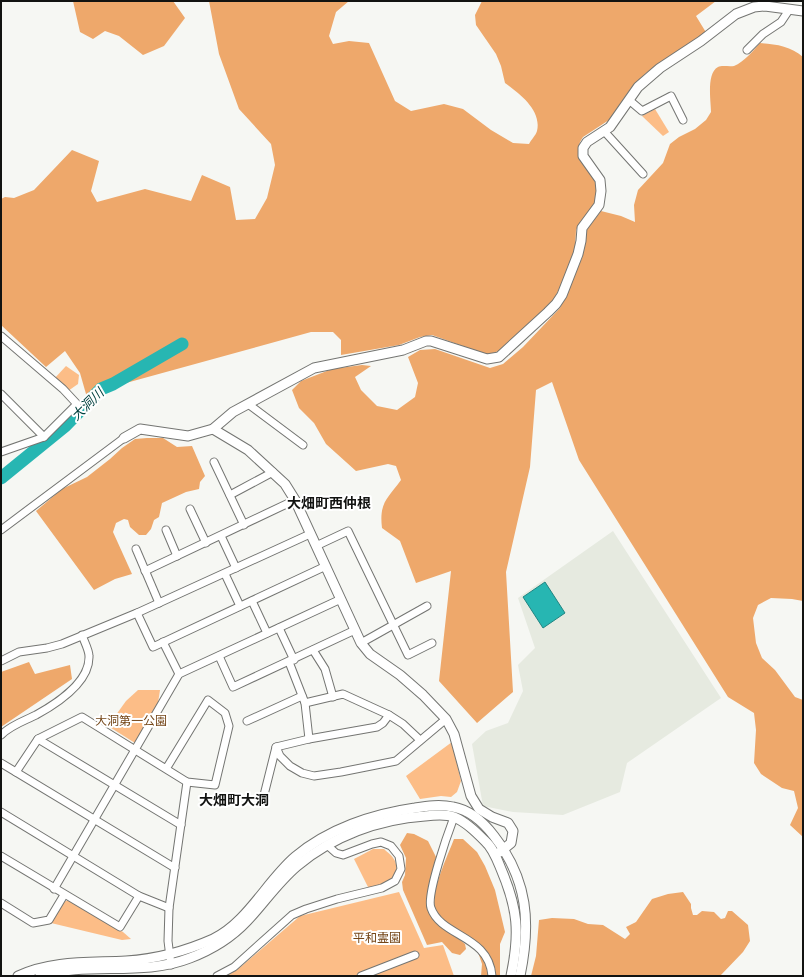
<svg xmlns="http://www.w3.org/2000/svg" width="804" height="977" viewBox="0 0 804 977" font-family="'Open Sans','Noto Sans JP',sans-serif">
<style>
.built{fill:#e6eae0}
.green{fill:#fcbd87}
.forest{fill:#eea86b}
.water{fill:#27b6b2;stroke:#218582}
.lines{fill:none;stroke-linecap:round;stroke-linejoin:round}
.river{stroke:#27b6b2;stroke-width:13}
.minor-casing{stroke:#747572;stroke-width:9}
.tertiary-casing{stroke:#747572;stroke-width:11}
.minor{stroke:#fff;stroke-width:7}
.tertiary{stroke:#fff;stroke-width:9}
.labels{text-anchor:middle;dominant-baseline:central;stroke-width:4;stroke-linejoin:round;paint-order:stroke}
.park-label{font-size:12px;fill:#744618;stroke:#fff}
.water-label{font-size:13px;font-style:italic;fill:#02413f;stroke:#fff}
.quarter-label{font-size:14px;font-weight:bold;fill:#121311;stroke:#fff}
</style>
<rect width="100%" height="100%" fill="#f6f7f3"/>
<polygon class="built" points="613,531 721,698 627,763 620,792 563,815 513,812 483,806 472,744 486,731 508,723 523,691 518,665 535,648 518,598"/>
<g class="green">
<polygon points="655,109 669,132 663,136 642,116"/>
<polygon points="66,366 79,375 78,384 68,391 54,379"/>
<polygon points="138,690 160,690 158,703 135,743 108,726 126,701"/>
<polygon points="452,742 461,781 457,792 451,797 441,796 420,799 406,776"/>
<path d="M373,849h11c3,3 9,7 11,12 7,18 -12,25 -26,28l-15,-30z"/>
<polygon points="399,892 424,948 443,945 454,976 226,976 237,970 300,916"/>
<polygon points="69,900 123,932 131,939 122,940 51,923 63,902"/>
</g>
<g class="forest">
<polygon points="73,1 173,1 185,18 164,46 143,55 119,36 105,31 93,39 80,32"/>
<path d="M209,1h140l-13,11 -7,24 4,8 16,-3 20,2 26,58 16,10 33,-7 19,5 28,21 22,13 16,1c2,-4 7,-9 8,-13 5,-21 -18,-38 -32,-48l-4,-17 -5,-12 -20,-29 -1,-10 7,-14h234l-20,15 11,18 -61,39 -15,15 -22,32 -26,17 -3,5 -2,9 18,33 2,5 -1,10 -5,10 -11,12 -5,9 -1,20 -14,35 -8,16 -9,11 -43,38 -13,5 -56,-20 -12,2 -21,8 -58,10v-15l-8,-8h-22l-225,62 -6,-21 -15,-22 -19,16 -45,-42v-126l4,-2 9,1 20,-8 38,-40 27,11 -8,30 6,11 48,-13 46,12 11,-26 28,12 6,33 19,-1 12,-21 8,-33 -4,-21 -32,-35 -20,-55z"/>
<path d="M760,43c16,1 31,3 43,14v544l-11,-2 -21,-1 -13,7 -5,13 3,25 6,15 13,12 20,27 8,3v137l-13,-12 8,-17 -4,-17 -12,-3 -21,-14 -7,-11 2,-33 -2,-17 -26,-16 -149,-237 -27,-78 -16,8 -6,77 -24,105 7,120 -36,31 -38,-42 12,-110 -35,12 -16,-42 -18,-13c-3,-25 5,-29 19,-48l-5,-14 -8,-2 -32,7 -30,-27 -12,-21 -15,-15 -7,-18 9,-9 31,-12 30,-4 9,1 -16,11 6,13 16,16 20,4 18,-13 3,-14 -10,-26 12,-7 15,-1 55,19 13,-4 20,-17 37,-39 22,-50 3,-12v-12l3,-6 13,-17 20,5 14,6 -1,-17 4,-15 25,-27 7,-19 9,-7 16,-8 11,-9 5,-8c0,-10 -5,-39 7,-45 4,-2 11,0 16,-1 10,-4 19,-15 26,-23z"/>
<polygon points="147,438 163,438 177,447 192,446 205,476 200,482 199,489 186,492 162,503 159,517 154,520 151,529 146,535 139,535 130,527 128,520 124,519 116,523 113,532 132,574 115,579 94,590 36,511 62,489 87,477 110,459 122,448 135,439"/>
<polygon points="29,662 35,674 70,665 72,679 1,727 1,672"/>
<polygon points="407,833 414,834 428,841 436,857 427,898 427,906 438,922 465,944 466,949 460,955 452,953 442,942 427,945 403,890 402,882 405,875 406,858 400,845"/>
<path d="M454,839h9l14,13 8,14 10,24 10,42 -5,12v32h-6l-3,-16c-11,-9 -53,-40 -56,-51 -5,-17 13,-54 19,-70z"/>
<polygon points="683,892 691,904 691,908 693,915 697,915 702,911 714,912 721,919 725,918 728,911 732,911 748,925 750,941 743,952 720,976 531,976 536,956 539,920 552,918 574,919 588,924 603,925 625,939 630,934 626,927 636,922 652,899 668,894"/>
<polygon points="478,952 483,956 491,976 481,976 482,964"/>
</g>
<polygon class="water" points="545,582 565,613 543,628 523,597"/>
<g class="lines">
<polyline class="river" points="1,478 65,426 101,389 113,384 182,344"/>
<defs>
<g id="minor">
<polyline points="747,50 763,34 781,22 789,10"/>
<polyline points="629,100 642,111 671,96 683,120"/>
<polyline points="604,131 643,174"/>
<polyline points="1,336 63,389 77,404 44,437 1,452"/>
<polyline points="1,394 44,437"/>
<polyline points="248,404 303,445"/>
<polyline points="214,462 244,525"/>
<polyline points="230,495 273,472"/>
<polyline points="190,509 206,543"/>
<polyline points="1,530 124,438"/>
<polyline points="166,530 177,556"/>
<polyline points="221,536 236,568"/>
<polyline points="316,546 348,531 408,655 432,643"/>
<polyline points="136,549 159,603"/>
<polyline points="145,571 295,500"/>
<polyline points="225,574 240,606"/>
<polyline points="252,601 267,633"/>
<polyline points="137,613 153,647 326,566"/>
<polyline points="279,628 294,660"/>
<polyline points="163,642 179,674"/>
<polyline points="361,643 427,606"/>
<polyline points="313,650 325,669 333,697"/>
<polyline points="219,656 233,687 355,630"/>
<polyline points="1,661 19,652 47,648 62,644 137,613 310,534"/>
<polyline points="289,662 305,703 309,739"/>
<polyline points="305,703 343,694 389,715 403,724 420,740"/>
<polyline points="247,721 302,696"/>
<path d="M1,735c10,-10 23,-14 35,-20 20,-11 54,-33 53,-59 0,-6 -5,-15 -7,-21"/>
<polyline points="38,739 181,825"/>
<polyline points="276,747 280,756 290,766 302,773 314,776 341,772 396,761 446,719"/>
<polyline points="1,763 175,868"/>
<polyline points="16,772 38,739 82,717 187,782 215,785 229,726 225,713 208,700 166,769"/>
<polyline points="264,795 276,747 309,739 377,727 383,723 389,715"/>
<polyline points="1,812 139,896 169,908"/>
<path d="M454,817c-6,16 -28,78 -23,91 10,29 58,27 61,68"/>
<polyline points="1,856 120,927 139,896"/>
<polyline points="54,889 179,674 341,599"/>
<polyline points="1,903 33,923 49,920 64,895"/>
<polyline points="171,965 168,941 169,908 187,782"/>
<polyline points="217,976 234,967 292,915 306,909 337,899 382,888 395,881 401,869 399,856 391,846 381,842 372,844 343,855 336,853 327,845"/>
<polyline points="361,976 415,955"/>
</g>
<g id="tertiary">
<polyline points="213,429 248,450 285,484 295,500 361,643 370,654 400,675 423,695 446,719 454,734 471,796 479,809 492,817 508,823 513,831 511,843 500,852"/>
<polyline points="124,438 140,429 188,436 213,429 233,412 314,368 403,350 426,341 431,341 487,359 499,357 548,312 556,304 562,295 578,254 581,241 582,228 599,205 601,191 600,180 583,156 583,148 587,142 610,127 638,87 660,68 701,41 736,14 754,7 765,6 803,11"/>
<path d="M18,976c35,-16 71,-13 108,-15 30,-2 60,-10 87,-22 34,-16 54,-58 82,-82 33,-28 78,-43 120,-49 12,-2 25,-4 38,-1 17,3 31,16 41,29 34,44 37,87 26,140"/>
<path d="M40,976c49,-15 102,1 150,-18 21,-8 42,-21 57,-37 17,-18 31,-39 50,-55 36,-30 82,-47 128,-50 9,-1 21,-2 29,1 12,5 22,15 31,24 8,7 12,18 16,28 17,40 19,64 10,107"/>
</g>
</defs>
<use href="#minor" class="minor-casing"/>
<use href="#tertiary" class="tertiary-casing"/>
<use href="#minor" class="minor"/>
<use href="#tertiary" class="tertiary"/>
</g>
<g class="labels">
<g class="park-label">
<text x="131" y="720">大洞第一公園</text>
<text x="377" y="937">平和霊園</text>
</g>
<g class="water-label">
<text transform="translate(87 404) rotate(-44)">大洞川</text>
</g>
<g class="quarter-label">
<text x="329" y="502">大畑町西仲根</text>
<text x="234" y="799">大畑町大洞</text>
</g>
</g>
<rect width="804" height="977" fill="none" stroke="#121311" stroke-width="4"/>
</svg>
